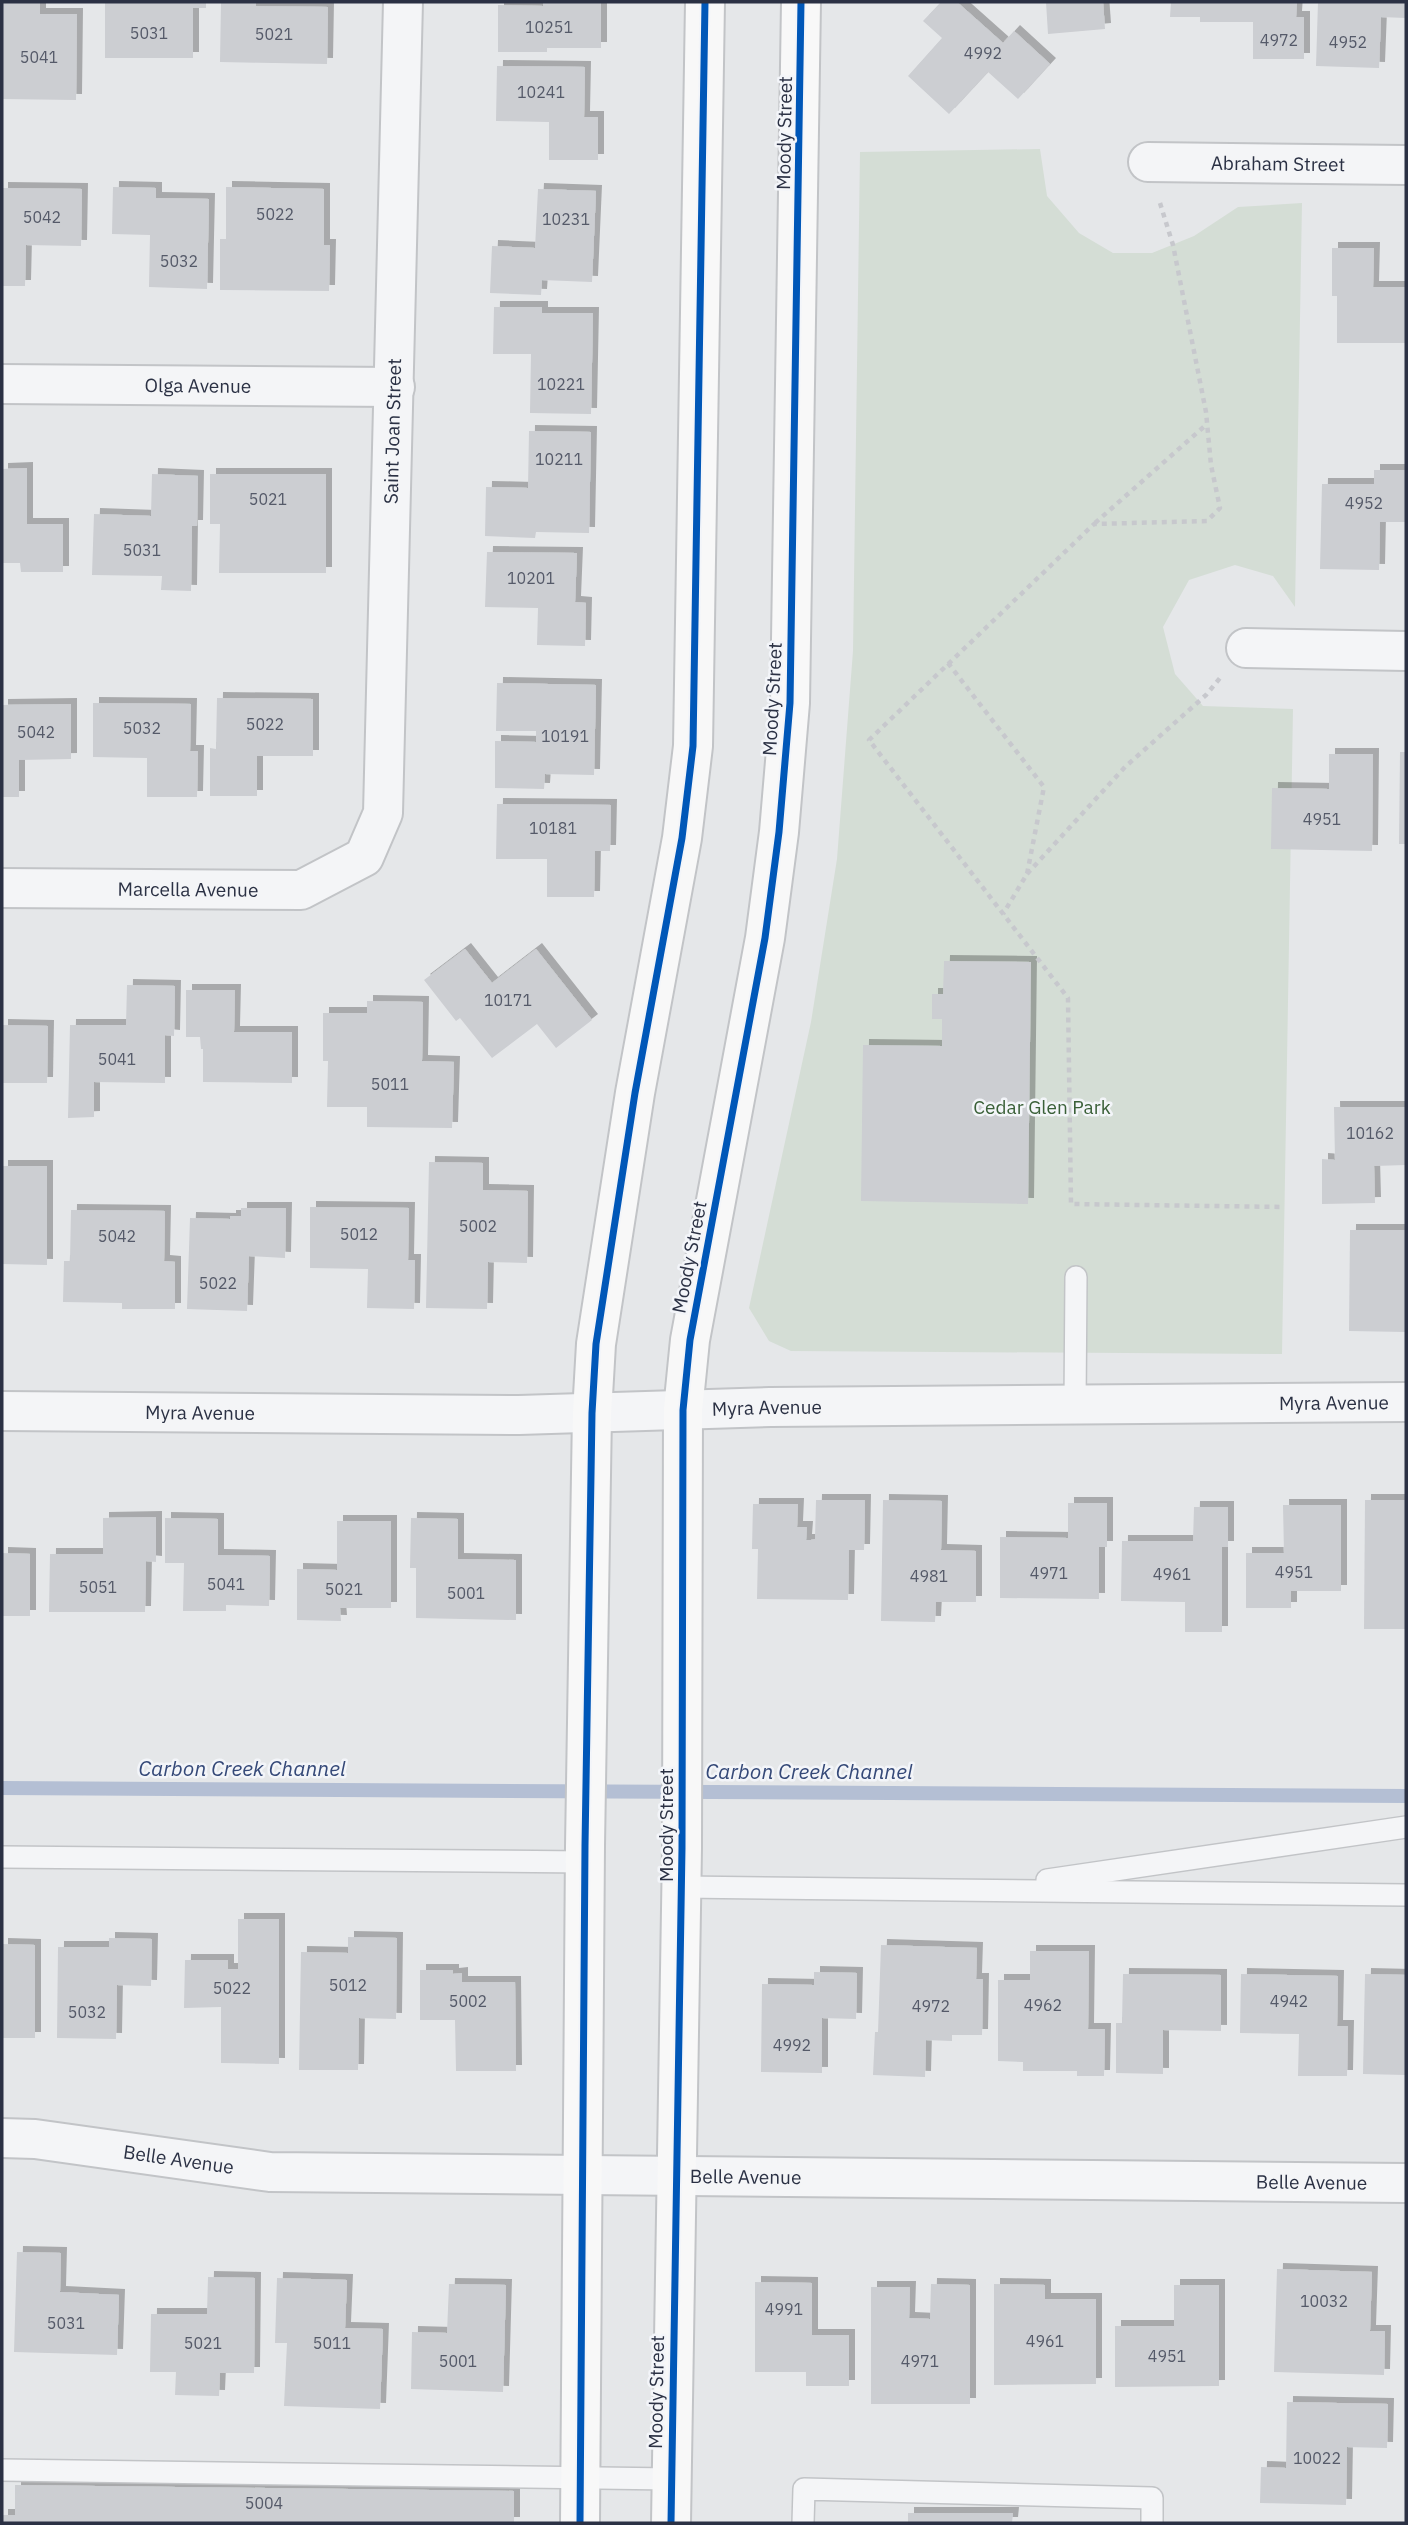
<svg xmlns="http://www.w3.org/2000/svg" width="1408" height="2525" viewBox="0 0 1408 2525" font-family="'IBM Plex Sans',sans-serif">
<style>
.green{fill:#d4ddd5}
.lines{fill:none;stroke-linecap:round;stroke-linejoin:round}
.stream{stroke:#b4bfd4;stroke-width:14}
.building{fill:#ccced2;filter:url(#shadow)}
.service-casing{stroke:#c2c4c7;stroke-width:24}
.minor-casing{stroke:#c2c4c7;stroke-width:42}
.secondary-casing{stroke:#c2c4c7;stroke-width:42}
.path{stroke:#c7c8cd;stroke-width:4.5;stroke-dasharray:5 5;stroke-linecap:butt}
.service{stroke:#f4f5f7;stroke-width:21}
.minor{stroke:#f4f5f7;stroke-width:38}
.secondary{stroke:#f8f8f8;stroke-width:38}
.cycleway-casing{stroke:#f3f5f9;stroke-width:11}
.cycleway{stroke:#0057b8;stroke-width:7}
.labels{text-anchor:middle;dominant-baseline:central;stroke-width:5;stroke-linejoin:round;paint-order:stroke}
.number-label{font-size:16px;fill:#555a69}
.street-label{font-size:19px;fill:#2b3144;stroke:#f3f5f9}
.park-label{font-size:19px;fill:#3a6038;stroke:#f3f5f9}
.water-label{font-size:21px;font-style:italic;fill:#354978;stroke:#f3f5f9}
</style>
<defs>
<filter id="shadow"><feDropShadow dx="6" dy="-6" stdDeviation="0" flood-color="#0004"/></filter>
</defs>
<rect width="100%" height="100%" fill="#e5e7e9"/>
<polygon class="green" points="1040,149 1047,196 1079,233 1113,253 1152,253 1194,236 1238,207 1302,203 1295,607 1273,576 1235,565 1189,580 1163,627 1175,674 1203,706 1293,709 1282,1354 791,1351 769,1341 749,1308 811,1022 837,859 853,651 860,152"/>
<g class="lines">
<polyline class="stream" points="2,1788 1406,1796"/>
</g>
<g class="building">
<polygon points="2,2 40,2 40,14 77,14 76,100 2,99"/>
<polygon points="105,2 206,2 206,8 193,8 193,58 105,58"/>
<polygon points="221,2 256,2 256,6 328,7 327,64 220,62"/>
<polygon points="543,2 601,2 601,48 547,48 547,52 498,52 498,5 543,6"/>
<polygon points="941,2 957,2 1003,43 1014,31 1050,64 1018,99 988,72 949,114 908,76 942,38 923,21"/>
<polygon points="1046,2 1103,2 1105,29 1048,34"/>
<polygon points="1171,2 1297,2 1296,17 1304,17 1304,59 1253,59 1253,22 1200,22 1200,17 1170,17"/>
<polygon points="1318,2 1406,2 1406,18 1381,17 1379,68 1316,66"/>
<polygon points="497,66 585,67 584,117 598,117 598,160 549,160 549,122 496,121"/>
<polygon points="113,187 156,188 156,198 209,199 207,289 149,287 150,235 112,234"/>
<polygon points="226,187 324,189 324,245 330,245 329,291 220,290 220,239 226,239"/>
<polygon points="2,188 82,189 81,246 26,245 25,286 2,286"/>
<polygon points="538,189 596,191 592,282 542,280 541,295 490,293 492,246 535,248"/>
<polygon points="1332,248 1374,248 1373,287 1406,287 1406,343 1337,343 1337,296 1332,296"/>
<polygon points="494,307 542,307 542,313 593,313 591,414 530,413 531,354 493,354"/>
<polygon points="529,431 591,432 589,533 536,532 535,538 485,536 486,487 528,488"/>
<polygon points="27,468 27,524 63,524 63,572 21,572 20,563 2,563 2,469"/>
<polygon points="1374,470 1406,470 1406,522 1380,522 1379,570 1320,569 1322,484 1374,484"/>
<polygon points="152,474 198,476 197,526 192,526 191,591 161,590 162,576 92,575 94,514 151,516"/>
<polygon points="210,474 326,474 326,573 219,573 220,524 210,524"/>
<polygon points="487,552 577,553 575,602 586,603 585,646 537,645 538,608 485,607"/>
<polygon points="497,683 596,685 594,775 545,774 544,789 495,788 495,741 536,742 536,731 496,731"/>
<polygon points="217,698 313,699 313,756 257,756 257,796 210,796 210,748 216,749"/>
<polygon points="93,703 191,704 190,751 198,751 197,797 147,797 147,758 93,757"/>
<polygon points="71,704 71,759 19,760 19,797 2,797 2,705"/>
<polygon points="1400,752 1406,752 1406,844 1399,844"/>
<polygon points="1329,754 1373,754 1372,851 1271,849 1272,788 1329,789"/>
<polygon points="497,804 611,805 610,851 595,851 594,897 547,897 547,859 496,859"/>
<polygon points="465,949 492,983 536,949 592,1020 556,1048 537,1024 492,1058 460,1018 456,1021 424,980"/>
<polygon points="944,961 1031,962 1028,1204 861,1201 863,1045 942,1046 942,1019 932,1019 932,994 943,994"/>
<polygon points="127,985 175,986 174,1036 165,1035 165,1083 94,1082 94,1117 68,1118 70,1025 126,1025"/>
<polygon points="186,990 235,990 234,1032 292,1032 292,1083 203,1082 203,1049 201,1049 200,1037 186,1037"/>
<polygon points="367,1001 423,1002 422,1061 454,1062 452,1128 367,1127 367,1107 327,1107 328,1061 323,1061 323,1013 367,1013"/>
<polygon points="2,1025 48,1026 47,1083 2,1083"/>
<polygon points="1334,1107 1406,1107 1406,1165 1374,1166 1375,1203 1322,1204 1322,1159 1335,1160"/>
<polygon points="429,1162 483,1163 483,1190 528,1191 527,1263 488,1262 487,1309 426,1308"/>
<polygon points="2,1166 47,1166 47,1265 2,1264"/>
<polygon points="310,1207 409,1208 408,1260 415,1260 414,1309 367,1308 368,1269 310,1268"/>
<polygon points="241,1208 286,1208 285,1258 249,1256 247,1311 187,1309 190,1218 230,1219 230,1216 241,1216"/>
<polygon points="71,1210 165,1211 164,1261 175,1262 175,1309 122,1309 122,1303 63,1302 64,1261 70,1261"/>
<polygon points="1350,1230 1406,1230 1406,1332 1349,1331"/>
<polygon points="816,1500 865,1500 864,1550 849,1550 848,1600 757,1599 758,1549 752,1549 753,1504 798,1504 797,1527 807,1527 806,1540 811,1540 815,1539"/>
<polygon points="883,1500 942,1501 941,1550 976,1551 976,1602 936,1602 935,1622 881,1621"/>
<polygon points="1365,1500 1406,1500 1405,1629 1364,1629"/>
<polygon points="1068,1503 1107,1503 1107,1547 1099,1547 1099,1599 1000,1598 1000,1537 1068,1538"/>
<polygon points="1283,1505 1341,1505 1341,1591 1291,1591 1291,1608 1246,1608 1246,1553 1284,1553"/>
<polygon points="1194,1507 1228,1507 1228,1547 1222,1547 1222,1632 1185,1632 1185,1602 1121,1601 1122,1541 1193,1541"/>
<polygon points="156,1517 156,1562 146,1561 145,1612 49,1612 50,1554 103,1554 103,1518"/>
<polygon points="165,1518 218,1519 218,1555 270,1556 269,1606 226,1605 226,1611 183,1611 184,1563 165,1563"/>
<polygon points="411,1518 458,1519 458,1559 516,1560 516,1620 416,1618 416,1568 410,1568"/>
<polygon points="337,1521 391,1521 391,1608 340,1608 341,1621 297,1620 297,1569 337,1570"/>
<polygon points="2,1553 30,1554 30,1616 2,1616"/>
<polygon points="238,1919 279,1919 279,2064 221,2063 221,2007 184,2008 185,1960 228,1960 228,1969 238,1969"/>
<polygon points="348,1937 397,1938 396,2019 359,2018 358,2070 299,2070 301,1952 348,1953"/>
<polygon points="109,1938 152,1939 151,1986 117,1985 116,2039 57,2038 58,1947 109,1947"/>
<polygon points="2,1944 35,1945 35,2038 2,2038"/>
<polygon points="881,1945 977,1948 976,1979 983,1979 982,2035 952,2035 952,2041 926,2040 925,2077 873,2075 875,2032 878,2032"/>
<polygon points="1030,1951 1089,1951 1088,2029 1105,2029 1104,2076 1077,2076 1077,2071 1023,2071 1023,2062 998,2061 998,1980 1030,1980"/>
<polygon points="420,1970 453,1970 453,1974 462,1973 462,1982 515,1982 516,2071 456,2071 455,2020 420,2020"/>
<polygon points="814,1972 857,1973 856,2019 822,2018 822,2073 761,2072 762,1984 814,1985"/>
<polygon points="1123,1974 1221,1975 1221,2031 1163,2030 1163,2074 1116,2073 1116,2023 1122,2023"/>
<polygon points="1241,1974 1338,1976 1337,2026 1348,2026 1347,2076 1298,2076 1299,2034 1240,2033"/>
<polygon points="1365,1974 1406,1975 1406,2075 1363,2074"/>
<polygon points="17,2252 61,2253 60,2292 119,2295 117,2355 14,2352"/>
<polygon points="1277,2269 1372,2272 1370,2331 1385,2331 1384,2375 1274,2372"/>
<polygon points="208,2277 255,2278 254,2373 220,2373 219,2396 175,2395 176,2372 150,2372 151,2314 207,2314"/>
<polygon points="277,2278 347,2280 345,2328 383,2329 380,2409 284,2406 287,2343 275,2343"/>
<polygon points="755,2282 812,2283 812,2335 849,2335 849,2386 806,2386 806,2372 755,2372"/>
<polygon points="449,2284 506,2285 503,2392 411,2389 412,2332 447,2333"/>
<polygon points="931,2284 970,2285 970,2404 871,2404 871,2287 910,2287 909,2318 930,2319"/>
<polygon points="994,2284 1045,2285 1045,2299 1096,2299 1096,2384 994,2385"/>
<polygon points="1174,2285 1219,2285 1219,2386 1115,2387 1115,2326 1174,2326"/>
<polygon points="1287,2402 1388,2404 1387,2448 1347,2447 1346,2505 1260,2503 1261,2467 1286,2468"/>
<polygon points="15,2485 514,2491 514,2523 2,2523 2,2515 15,2515"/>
<polygon points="908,2513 1013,2513 1012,2523 908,2523"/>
</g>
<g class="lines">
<defs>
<g id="service">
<polyline points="1075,1405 1076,1277"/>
<polyline points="2,1857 586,1862"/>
<polyline points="1047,1880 1406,1827"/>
<polyline points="682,1887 1406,1895"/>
<polyline points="2,2470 671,2479"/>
<polyline points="803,2523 804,2489 1152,2498 1152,2523"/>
</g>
<g id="minor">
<path id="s1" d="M1148,162l258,3"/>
<path id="s2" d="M2,384l393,3"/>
<polyline points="1246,648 1406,651"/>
<path id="s3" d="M2,888l299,2 63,-33 19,-44 20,-811"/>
<path id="s4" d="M2,1411l517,4 251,-8 636,-5"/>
<path id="s5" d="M2,2138l33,1 235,33 1136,11"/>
</g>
<g id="secondary">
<polyline points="580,2523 585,1846 592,1413 596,1344 635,1093 682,838 693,746 705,2"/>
<polyline points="671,2523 682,1848 683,1410 690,1340 765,938 779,832 790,703 801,2"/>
</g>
</defs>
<use href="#service" class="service-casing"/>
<use href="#minor" class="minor-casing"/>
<use href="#secondary" class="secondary-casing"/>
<g class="path">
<polyline points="1160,203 1173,245 1206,412 1211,465 1220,508 1207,521 1094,524 869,740 1068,998 1071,1204 1284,1207"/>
<polyline points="1095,523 1207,424"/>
<polyline points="948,663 1044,787 1027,874 1003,914"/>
<polyline points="1027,874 1125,767 1206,695 1220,678"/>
</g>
<use href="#service" class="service"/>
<use href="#minor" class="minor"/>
<use href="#secondary" class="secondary"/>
<defs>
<g id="cycleway">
<polyline points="580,2523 585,1846 592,1413 596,1344 635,1093 682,838 693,746 705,2"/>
<polyline points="671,2523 682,1848 683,1410 690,1340 765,938 779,832 790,703 801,2"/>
</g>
</defs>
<use href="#cycleway" class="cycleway-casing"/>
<use href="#cycleway" class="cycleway"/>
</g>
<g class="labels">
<g class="number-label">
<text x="549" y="27">10251</text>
<text x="149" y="33">5031</text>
<text x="274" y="34">5021</text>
<text x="1279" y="40">4972</text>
<text x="1348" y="42">4952</text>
<text x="983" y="53">4992</text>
<text x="39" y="57">5041</text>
<text x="541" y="92">10241</text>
<text x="275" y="214">5022</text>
<text x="42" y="217">5042</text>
<text x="566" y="219">10231</text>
<text x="179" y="261">5032</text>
<text x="561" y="384">10221</text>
<text x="559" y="459">10211</text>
<text x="268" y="499">5021</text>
<text x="1364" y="503">4952</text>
<text x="142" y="550">5031</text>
<text x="531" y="578">10201</text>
<text x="265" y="724">5022</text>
<text x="142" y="728">5032</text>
<text x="36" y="732">5042</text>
<text x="565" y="736">10191</text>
<text x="1322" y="819">4951</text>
<text x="553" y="828">10181</text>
<text x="508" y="1000">10171</text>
<text x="117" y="1059">5041</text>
<text x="390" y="1084">5011</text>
<text x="1370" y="1133">10162</text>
<text x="478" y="1226">5002</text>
<text x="359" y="1234">5012</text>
<text x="117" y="1236">5042</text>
<text x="218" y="1283">5022</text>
<text x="1294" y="1572">4951</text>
<text x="1049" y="1573">4971</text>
<text x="1172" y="1574">4961</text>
<text x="929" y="1576">4981</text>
<text x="226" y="1584">5041</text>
<text x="98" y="1587">5051</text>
<text x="344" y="1589">5021</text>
<text x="466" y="1593">5001</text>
<text x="348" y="1985">5012</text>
<text x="232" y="1988">5022</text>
<text x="468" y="2001">5002</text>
<text x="1289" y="2001">4942</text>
<text x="1043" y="2005">4962</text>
<text x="931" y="2006">4972</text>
<text x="87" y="2012">5032</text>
<text x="792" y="2045">4992</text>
<text x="1324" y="2301">10032</text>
<text x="784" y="2309">4991</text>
<text x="66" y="2323">5031</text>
<text x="1045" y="2341">4961</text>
<text x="203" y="2343">5021</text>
<text x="332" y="2343">5011</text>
<text x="1167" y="2356">4951</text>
<text x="458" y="2361">5001</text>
<text x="920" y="2361">4971</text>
<text x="1317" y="2458">10022</text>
<text x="264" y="2503">5004</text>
</g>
<g class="street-label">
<text transform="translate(784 133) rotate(-89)">Moody Street</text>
<text stroke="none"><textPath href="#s1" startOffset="130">Abraham Street</textPath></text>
<text stroke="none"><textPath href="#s2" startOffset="196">Olga Avenue</textPath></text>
<text stroke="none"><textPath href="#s3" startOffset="800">Saint Joan Street</textPath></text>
<text transform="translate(772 699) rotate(-87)">Moody Street</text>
<text stroke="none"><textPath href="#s3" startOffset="186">Marcella Avenue</textPath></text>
<text transform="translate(689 1257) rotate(-79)">Moody Street</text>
<text stroke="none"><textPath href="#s4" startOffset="1332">Myra Avenue</textPath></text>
<text stroke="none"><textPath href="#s4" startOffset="765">Myra Avenue</textPath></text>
<text stroke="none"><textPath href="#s4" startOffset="198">Myra Avenue</textPath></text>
<text transform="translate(666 1825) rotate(-90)">Moody Street</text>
<text stroke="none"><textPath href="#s5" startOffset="178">Belle Avenue</textPath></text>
<text stroke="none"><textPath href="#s5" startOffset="746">Belle Avenue</textPath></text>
<text stroke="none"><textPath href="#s5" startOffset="1312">Belle Avenue</textPath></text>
<text transform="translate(656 2392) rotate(-89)">Moody Street</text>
</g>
<g class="park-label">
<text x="1042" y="1107">Cedar Glen Park</text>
</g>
<g class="water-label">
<text x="242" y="1768">Carbon Creek Channel</text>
<text x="809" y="1771">Carbon Creek Channel</text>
</g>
</g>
<rect width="1408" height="2525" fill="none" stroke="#2b3144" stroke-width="7"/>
</svg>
